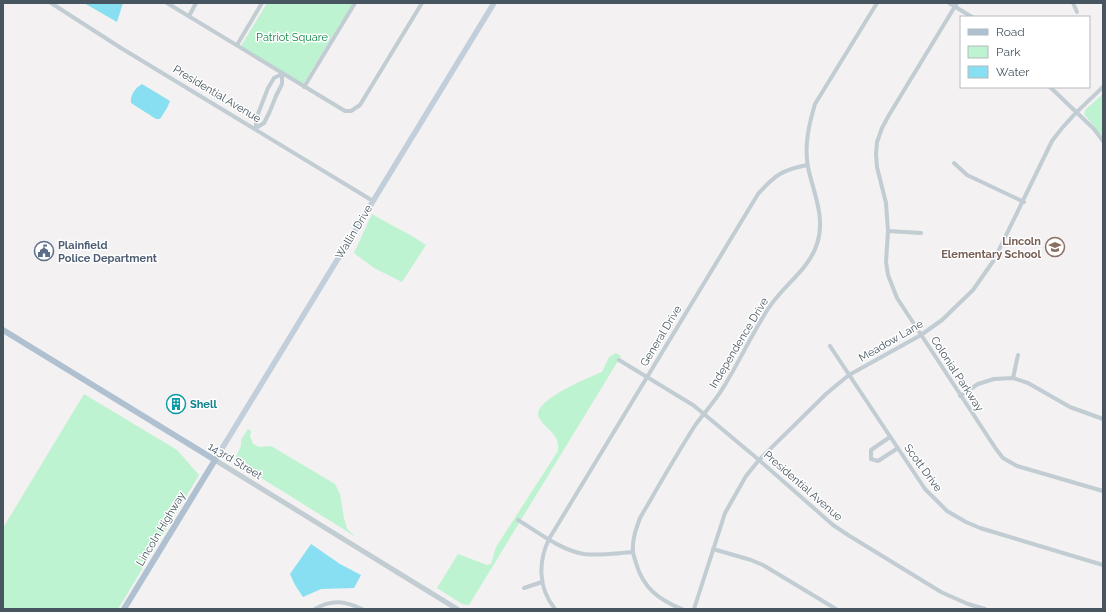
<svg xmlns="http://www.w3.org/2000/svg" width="1106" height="612" viewBox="0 0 1106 612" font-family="Raleway,sans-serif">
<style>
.green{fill:#bdf3d0}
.water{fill:#88dff2}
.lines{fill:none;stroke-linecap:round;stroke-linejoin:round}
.minor{stroke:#c1ccd3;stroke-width:4}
.tertiary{stroke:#c1ccd3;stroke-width:5}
.secondary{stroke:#c2cfdb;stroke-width:5.5}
.primary{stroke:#afc1d1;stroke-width:6}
.labels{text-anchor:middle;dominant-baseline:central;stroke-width:3;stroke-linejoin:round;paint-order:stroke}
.park-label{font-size:11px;fill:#118849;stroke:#fff}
.street-label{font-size:11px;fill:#475560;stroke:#fff}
.education-label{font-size:11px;font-weight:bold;fill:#785e54;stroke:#fff;text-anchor:end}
.service-label{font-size:11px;font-weight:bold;fill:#4e5e75;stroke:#fff;text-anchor:start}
.culture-label{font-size:11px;font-weight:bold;fill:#0d838f;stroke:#fff;text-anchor:start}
</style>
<rect width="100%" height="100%" fill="#f3f1f1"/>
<g class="green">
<polygon points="267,3 353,3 303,84 241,46"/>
<polygon points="1103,94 1103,137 1084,114 1086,109"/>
<path d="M372,214c18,11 37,19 54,31l-24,37 -28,-14 -20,-15z"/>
<path d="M616,353l5,3 -152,249 -7,-1 -25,-16 21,-34 29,11 4,-1 5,-17 62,-96c2,-18 -11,-20 -19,-33 -9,-17 51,-41 63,-46l7,-15z"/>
<polygon points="84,394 177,450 199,475 118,609 3,609 3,528"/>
<polygon points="248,429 251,431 250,436 253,444 259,447 271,446 335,484 340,494 344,518 347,529 356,537 234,461 241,446 241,440"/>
</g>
<g class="water">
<polygon points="84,3 123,3 117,22"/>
<path d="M142,84l28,17 -3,7 -7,11h-4l-25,-16c-1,-8 4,-15 11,-19z"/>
<polygon points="311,544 340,564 361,575 354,588 321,589 303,597 295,585 290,574"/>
</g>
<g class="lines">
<g class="minor">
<polyline points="51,3 121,48 373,201"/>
<polyline points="167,3 345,111 351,111 360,105 422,3"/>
<polyline points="949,3 972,17"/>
<polyline points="957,3 889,115 882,128 877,142 876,154 877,167 886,203 888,231 886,262 888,275 897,298 996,449 1003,458 1017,466 1103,491"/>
<polyline points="1073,3 1077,12"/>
<polyline points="189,16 196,3"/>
<polyline points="237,45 262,3"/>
<polyline points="304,87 355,3"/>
<polyline points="1050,87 1094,129 1103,141"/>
<polyline points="256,128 256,119 268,88 274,78 282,74"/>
<polyline points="256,128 264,123 270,111 276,96 282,84 282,74"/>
<polyline points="954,163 967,175 1024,202"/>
<polyline points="888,231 921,233"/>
<polyline points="830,346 925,489 947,511 966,522 980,528 1103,565"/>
<polyline points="619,360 693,405 704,414 759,460 833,525 848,535 941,592 968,604 985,609"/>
<polyline points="1013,378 1018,355"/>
<polyline points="960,396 978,384 994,379 1013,378 1028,383 1070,407 1103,419"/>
<polyline points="890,437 871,450 871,459 878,461 898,448"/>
<path d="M518,520c20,12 42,30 66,34 16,2 33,-1 49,-2"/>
<polyline points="713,549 751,560 763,565 836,609"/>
<polyline points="524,588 542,582"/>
<path d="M315,609c17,-10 30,-8 47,0"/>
<path d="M555,609c-17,-21 -17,-47 -6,-70l209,-345c17,-19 24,-24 49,-29"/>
<path d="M682,609c-23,-9 -39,-21 -46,-46 -1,-4 -3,-8 -3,-12 -1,-11 3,-22 7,-33 18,-31 36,-63 56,-94 9,-12 19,-23 27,-36 16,-26 29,-54 45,-79 15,-24 40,-38 49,-65 9,-27 -4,-52 -9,-77 -4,-22 1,-43 7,-63l62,-101"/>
<path d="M694,609l31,-96 21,-37 13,-16 67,-66 12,-10 11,-9 72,-40 21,-15 31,-30 21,-30 58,-119c15,-21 32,-36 51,-54"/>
</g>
<polyline class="tertiary" points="215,460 457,609"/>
<polyline class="secondary" points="215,460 494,3"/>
<polyline class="primary" points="3,330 215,460 124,609"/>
</g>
<defs>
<symbol id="school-ring" viewBox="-11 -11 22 22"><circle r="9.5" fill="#fff" stroke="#8d6e63" stroke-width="1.5"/><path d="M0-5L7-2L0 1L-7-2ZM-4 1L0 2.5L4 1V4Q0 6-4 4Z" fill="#8d6e63"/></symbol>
<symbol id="civic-ring" viewBox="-11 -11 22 22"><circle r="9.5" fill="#fff" stroke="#5c6f8a" stroke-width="1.5"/><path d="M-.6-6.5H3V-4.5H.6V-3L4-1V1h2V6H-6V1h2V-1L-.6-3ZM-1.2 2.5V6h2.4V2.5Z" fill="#5c6f8a"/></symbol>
<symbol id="building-ring" viewBox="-11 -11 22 22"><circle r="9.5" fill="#fff" stroke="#0f9aa8" stroke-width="1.5"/><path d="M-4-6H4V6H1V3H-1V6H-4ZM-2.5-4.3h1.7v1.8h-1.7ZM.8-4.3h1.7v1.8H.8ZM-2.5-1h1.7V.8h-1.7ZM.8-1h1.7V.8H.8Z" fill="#0f9aa8"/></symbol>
</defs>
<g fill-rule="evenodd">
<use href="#school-ring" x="1044" y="236" width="22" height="22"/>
<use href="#civic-ring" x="33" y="240" width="22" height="22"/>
<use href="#building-ring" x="165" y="393" width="22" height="22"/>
</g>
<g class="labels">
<g class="park-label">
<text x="292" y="37">Patriot Square</text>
</g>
<g class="street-label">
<text transform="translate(217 94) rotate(31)">Presidential Avenue</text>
<text transform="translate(354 232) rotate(-59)">Wallin Drive</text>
<text transform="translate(661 336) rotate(-59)">General Drive</text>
<text transform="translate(891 341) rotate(-30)">Meadow Lane</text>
<text transform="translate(739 343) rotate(-59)">Independence Drive</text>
<text transform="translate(957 374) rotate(57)">Colonial Parkway</text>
<text transform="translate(235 461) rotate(31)">143rd Street</text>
<text transform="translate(923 468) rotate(54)">Scott Drive</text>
<text transform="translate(803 486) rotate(41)">Presidential Avenue</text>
<text transform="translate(161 529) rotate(-59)">Lincoln Highway</text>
</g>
<g class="education-label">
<text x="1041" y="241">Lincoln<tspan x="1041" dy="13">Elementary School</tspan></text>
</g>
<g class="service-label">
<text x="58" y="245">Plainfield<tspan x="58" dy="13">Police Department</tspan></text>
</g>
<g class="culture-label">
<text x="190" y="404">Shell</text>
</g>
</g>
<rect width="1106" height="612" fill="none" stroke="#475560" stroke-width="8"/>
<rect x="960" y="16" width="130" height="72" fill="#ffffff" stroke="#b5bbbf"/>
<rect x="968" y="29" width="20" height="6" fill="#afc1d1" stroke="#b5bbbf"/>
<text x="996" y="36" font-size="12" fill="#475560">Road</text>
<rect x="968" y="46" width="20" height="12" fill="#bdf3d0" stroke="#b5bbbf"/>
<text x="996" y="56" font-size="12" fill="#475560">Park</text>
<rect x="968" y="66" width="20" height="12" fill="#88dff2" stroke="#b5bbbf"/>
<text x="996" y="76" font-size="12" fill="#475560">Water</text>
</svg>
